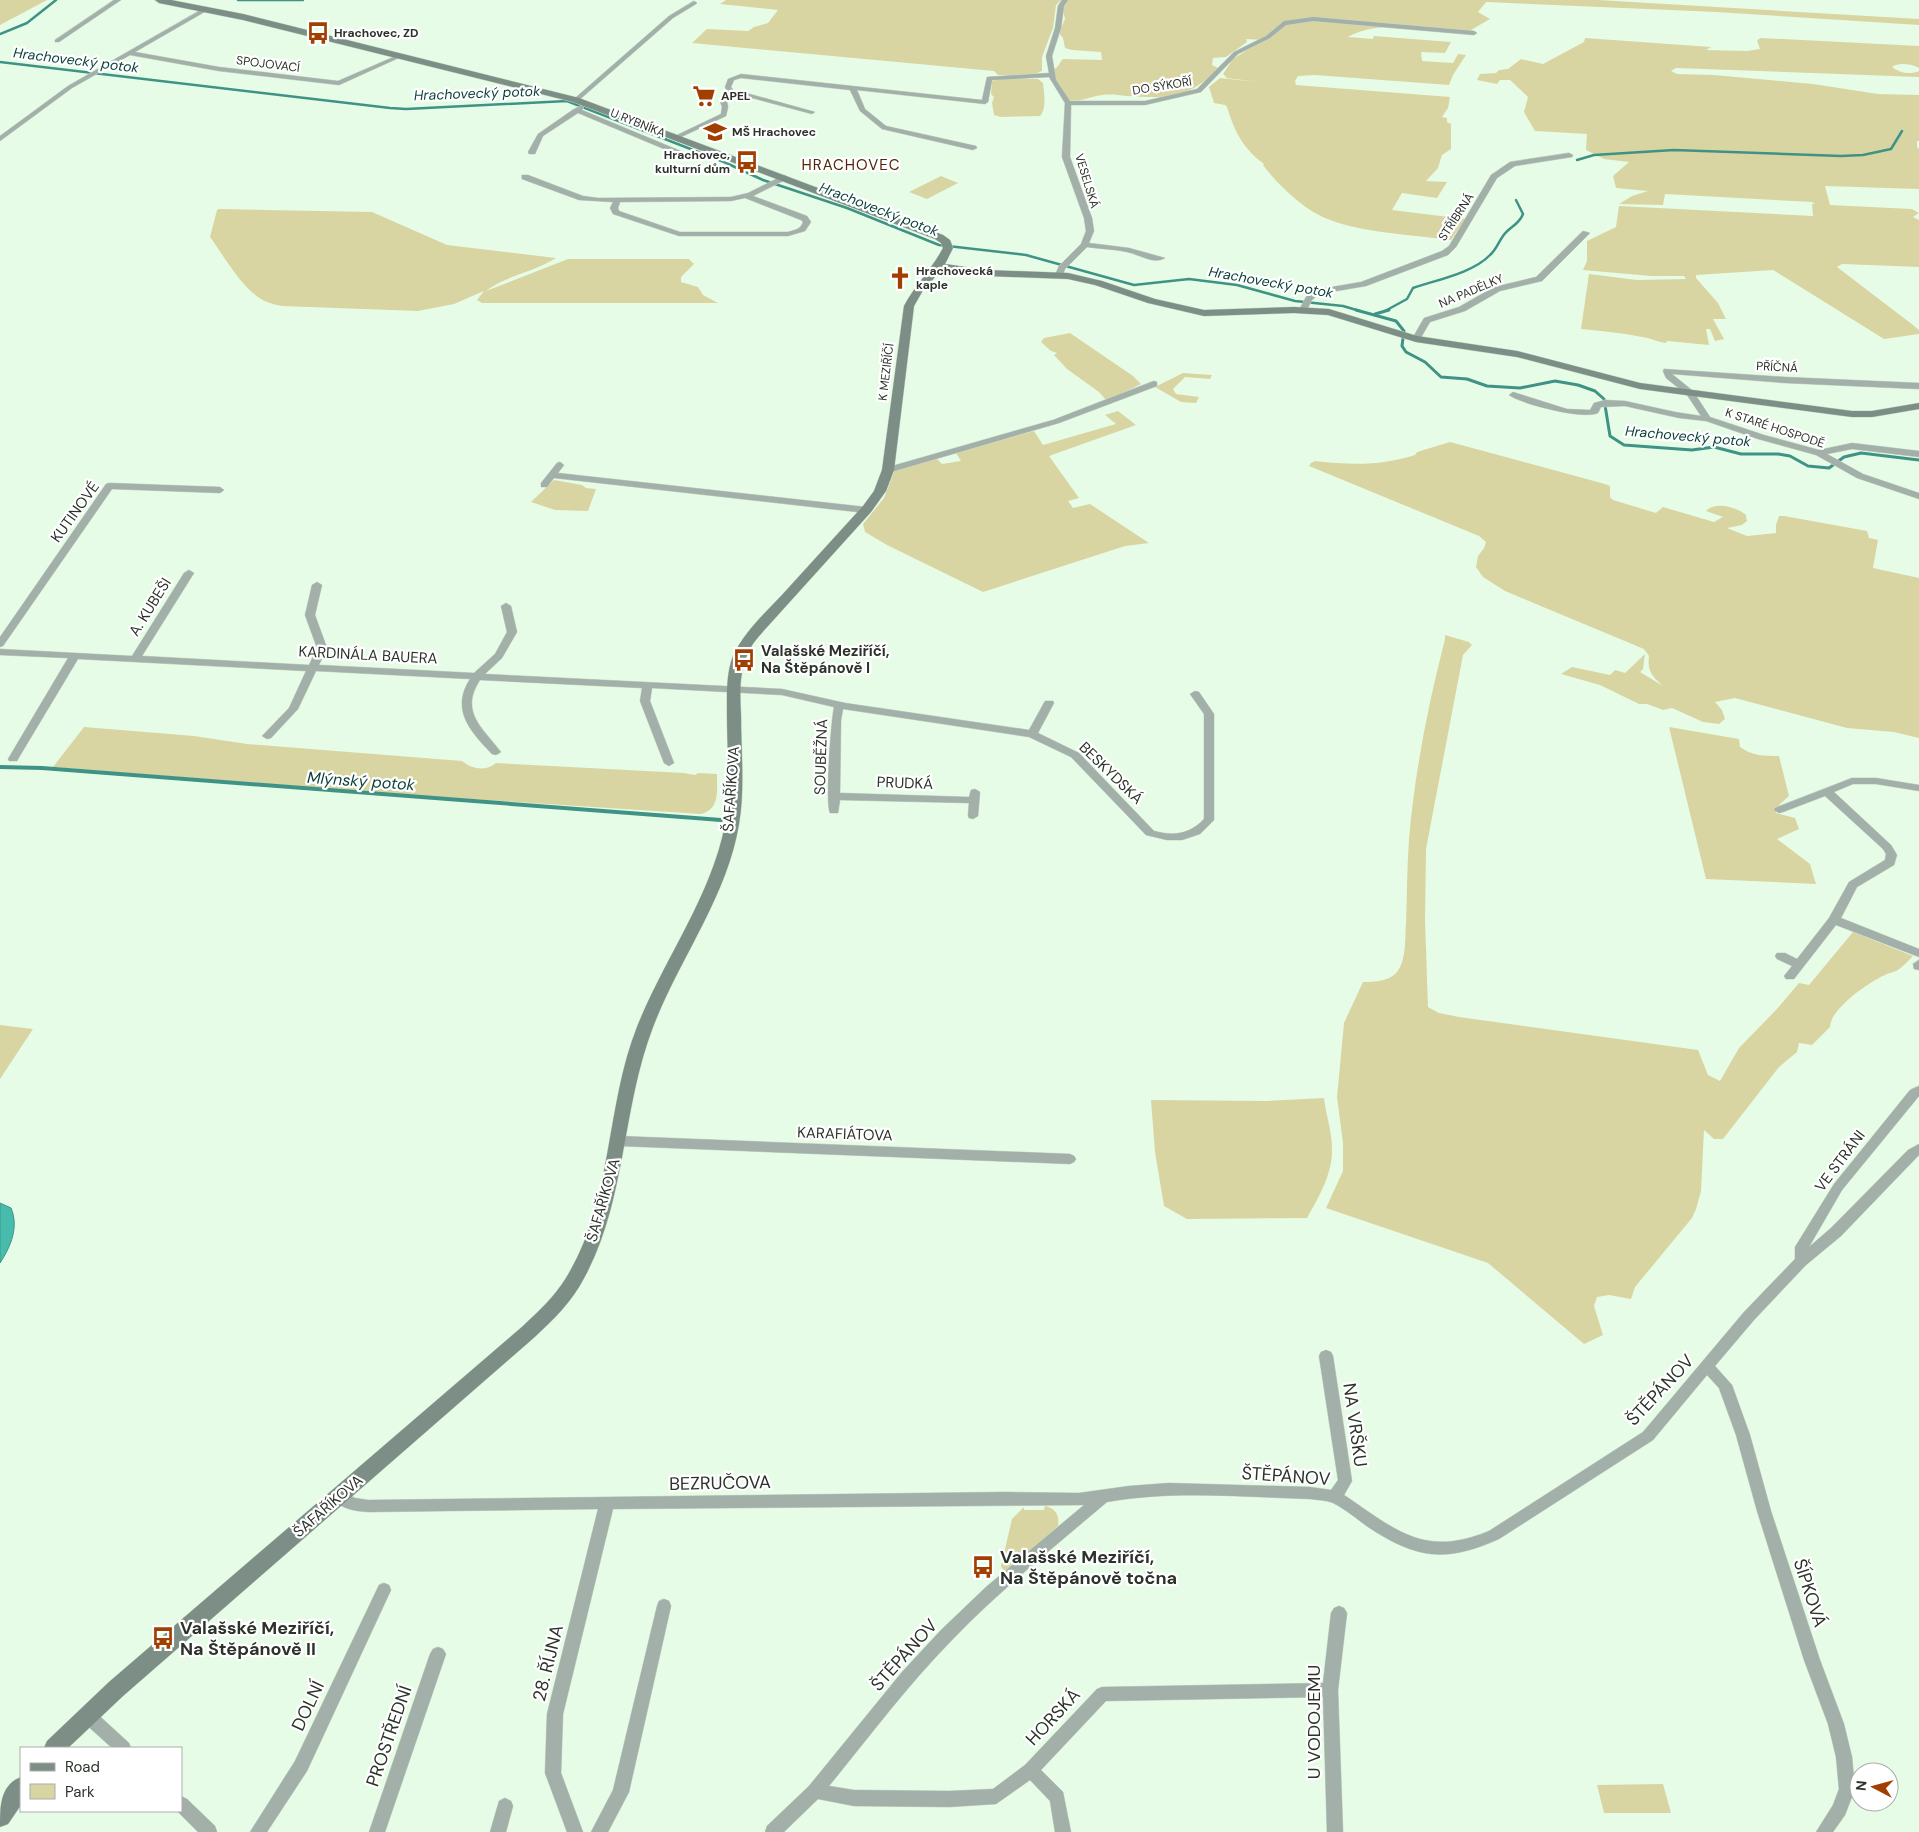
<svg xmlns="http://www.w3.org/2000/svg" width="1919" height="1832" viewBox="0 0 1919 1832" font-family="'DM Sans',sans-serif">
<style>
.green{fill:#d9d5a2}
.water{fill:#47bcad;stroke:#3f9386}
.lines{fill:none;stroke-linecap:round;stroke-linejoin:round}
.stream-far2{stroke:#3f9386;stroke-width:2.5}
.stream-far1{stroke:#3f9386;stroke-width:3}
.stream{stroke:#3f9386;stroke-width:4}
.street-casing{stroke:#c5d8c4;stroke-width:1}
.secondary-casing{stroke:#c5d8c4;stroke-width:1}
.street{fill:#a3afa9;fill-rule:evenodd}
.secondary{fill:#7c8e85;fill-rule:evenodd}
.labels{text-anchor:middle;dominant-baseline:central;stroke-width:4.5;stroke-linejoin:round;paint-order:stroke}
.far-poi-label{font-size:12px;font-weight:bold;fill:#2c332b;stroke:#fff;text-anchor:start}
.far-street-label{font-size:12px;fill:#2c332b;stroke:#fff}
.far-water-label{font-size:14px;font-style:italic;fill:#093f39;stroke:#fff}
.far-quarter-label{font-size:15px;letter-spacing:1px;fill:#55250d;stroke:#fff}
.street-label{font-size:15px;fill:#2c332b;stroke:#fff}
.poi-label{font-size:15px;font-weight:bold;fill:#2c332b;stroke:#fff;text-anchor:start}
.water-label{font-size:16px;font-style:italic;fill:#093f39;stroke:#fff}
.near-street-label{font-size:18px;fill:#2c332b;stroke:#fff}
.near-poi-label{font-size:18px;font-weight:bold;fill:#2c332b;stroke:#fff;text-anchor:start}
</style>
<rect width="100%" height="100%" fill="#e7fce6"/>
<g class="green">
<polygon points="0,0 47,0 0,25"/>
<polygon points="726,0 1061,0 1056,5 1053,28 1042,57 1042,71 1032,75 998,75 994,71 692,43 707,29 748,31 754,27 768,23 778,10 720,4"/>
<path d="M1067,0h531l321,19v6l-203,-13 -230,-10 -8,10 12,7 -19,11 -8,2c-35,-3 -84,-13 -115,5l25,2 1,-3 77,6 -6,11 -24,-1 1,9 31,2 5,-9 8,1 -13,20 -4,10 -134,-10 -17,1 -3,5 1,4 154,12 -2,11 -6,9 5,1v4l4,2v25l-9,6 -4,13 -12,13 21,1 -10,16 -35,-5 -10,17 73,9 -14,21c-37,-5 -86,-7 -121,-20 -26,-10 -50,-33 -67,-55l1,-1c-20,-14 -30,-33 -37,-57l-2,-2 -11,-2 -5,-16 11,-9 38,4 -31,-4 -4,-4 10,-15 30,-19 -17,-1 1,3 -21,15 -13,1 -1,7 6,3 -1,2c-31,30 -50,28 -91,26 -7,-1 -16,-2 -23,-1 -9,0 -28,10 -37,3 -7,-6 -11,-19 -13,-28 6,-3 6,-7 10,-11l39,1 -1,-8 -29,-2 -7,-2 -2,-10 -4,-5 6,-14 -2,-9z"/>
<path d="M1585,38l126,9 -5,3 41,1 13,-2 -3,-9 4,-2 158,8v22c-7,-4 -20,-6 -27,-1 7,6 19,8 27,4v6l-243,-9 -5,3 6,3 37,1 99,9 65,10 41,1v46h-2v6l2,2v40l-94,-3 5,19 82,4 7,4 -6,4 6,3v47l-77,-3 -5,3 76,58 6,5v4l-35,5 -111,-69 -77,5v3l22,25 8,16h-13l11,20 -9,2 -5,-12h-4l3,16 -42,-4 -1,2c-9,-1 -15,-5 -24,-6 -20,-4 -40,-6 -61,-8l8,-55 48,6 49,-1 -2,-3h-33l-68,-6 4,-9v-20l29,-14 3,-21 194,10 -1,-12h3l-3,-2 -147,-8 -2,11 -44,-1 13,-8 16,-5 -32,-3 -3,-12 16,-14 -25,-3 -18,-9 1,-16 -52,-3 -11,-19 4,-15 -18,-17h-10l-3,4 -20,-4 3,-6 16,-1 3,-3 9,-1 13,-10 22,5 41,-22z"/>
<path d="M1038,79l5,4c1,10 4,25 -3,33l-39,1 -7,-2 -2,-12 2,-6 -3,-3 1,-13 6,-2z"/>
<polygon points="941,176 958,183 927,199 909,192"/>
<path d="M219,209l153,3 75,33 109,13c-22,14 -51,18 -70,33l82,-32h121l5,5 -13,13v5l17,5 5,8 15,8h-236l-5,-3 7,-9 -30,13 -36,7 -136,-5c-5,-1 -10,-2 -15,-4 -24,-10 -42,-45 -57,-65l7,-27z"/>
<polygon points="1070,333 1133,376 1141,384 1107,401 1099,392 1067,369 1054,355 1057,353 1051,351 1041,342 1044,338"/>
<polygon points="1183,373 1212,375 1210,379 1185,377 1173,389 1176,394 1199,397 1196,403 1181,402 1155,387"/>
<polygon points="1118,411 1136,425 1049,456 1079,498 1068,501 1073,508 1090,504 1149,543 1125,546 983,592 887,545 865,532 863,524 884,498 895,469 936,458 942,464 961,461 956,453 1034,431 1043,445 1116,424 1105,415"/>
<path d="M1450,442l155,42 5,2v11l3,3 43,13 7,-6 51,15 9,-5 -17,-6c9,-10 31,-4 40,4l1,6 -5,4 -15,3 20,8 29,-3v-8l3,-9h5l83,15 2,7 9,2 -5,28 46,10v160l-25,-6 -47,-4 -112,-30 -20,4 7,8 3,9 -6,5 -16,-2 -31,-14 -9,2 -16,-6h-8l-39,-19 -39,-11 11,-7 38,8 5,-5 10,3 20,-19 -2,15 -3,3 23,14c-11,-10 -16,-15 -14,-30l-5,-7 -139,-58 -22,-14 -7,-10 2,-11 6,-8 2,-6 -7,-6 -170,-70 2,-3 4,-2c36,4 66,5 100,-6l2,-3z"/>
<polygon points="554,480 582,485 586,488 596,489 588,511 555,510 531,502"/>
<path d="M1445,635l24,7 3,3 -9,10 -37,194 -1,71 3,87 11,6 20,4 239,33 10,25 12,6 19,-33 37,-38 23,-27 10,2 44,-53 60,24c-5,5 -11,12 -17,15 -4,2 -8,2 -11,4 -16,7 -55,34 -55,52l-18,18 -13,-2 -2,9 -18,15 -56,72h-9l-10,-9 -3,61 -5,18 -4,9 -57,69 -4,12 -22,-4 -12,2 -3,9 9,29 -19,9 -96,-81 -162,-55 17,-37v-28l-6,-46 7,-74 19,-41c15,0 32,-1 38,-17 5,-13 4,-29 5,-42 1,-28 1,-56 3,-84 6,-68 19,-134 36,-200z"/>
<path d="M84,727l110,9 53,8 215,17c10,8 23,11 34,2l188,10 11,2 3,-2 19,1c0,17 3,35 -16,40l-293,-19 -355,-28z"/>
<path d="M1669,727l70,12 1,8c13,9 23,9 39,9l10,40 -9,8 -4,9 19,5 4,11 -22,10 33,25 6,20 -110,-5z"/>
<polygon points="0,1025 33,1029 0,1079"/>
<path d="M1324,1098c2,17 8,34 8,50 1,25 -13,49 -25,70l-120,1 -23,-13 -9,-54 -4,-52 116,1z"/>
<path d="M1045,1506c10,2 15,9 13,20l-53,48 -4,-8 11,-47 12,-12v3h20z"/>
<polygon points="1663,1784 1671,1813 1604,1813 1597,1785"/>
</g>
<path class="water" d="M0,1203l11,5c8,19 0,38 -11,55z"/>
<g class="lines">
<g class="stream-far2">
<polyline points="238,0 303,0"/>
<polyline points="0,34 27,23 56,0"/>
<polyline points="0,62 390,108 406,109 567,101 724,162 763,180 847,208 939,245 1026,255 1134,285 1189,279 1237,285 1295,301 1343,306 1360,311"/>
<polyline points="1577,160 1594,155 1674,150 1841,156 1863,155 1891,149 1902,131"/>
<path d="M1385,311l22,-12 6,-11c23,-8 60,-15 77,-33 6,-5 8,-12 13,-19 6,-9 16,-11 20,-22l-7,-14"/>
</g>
<g class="stream-far1">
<polyline points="1356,310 1396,321 1404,331 1402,346 1406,352 1425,362 1441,377 1467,379 1487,386 1520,388 1555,381 1578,385 1595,391 1604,399 1610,436 1624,445 1692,450 1714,447 1741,454 1778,454 1790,456 1808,466 1829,468 1844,457 1861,453 1919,460"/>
<polyline points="1375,314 1389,310"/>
</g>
<polyline class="stream" points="0,767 42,768 721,820"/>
<defs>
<g id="street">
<polygon points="114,0 121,0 59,42 55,42 55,40"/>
<path d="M1062,0h6l-4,6 -3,22 -9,28 4,24 14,21h75l52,-12 37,-37 32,-16 18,-15 29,-4 161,14 3,2 -3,2 -161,-14 -27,4 -16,13 -32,16 -37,38 -56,13h-74l-1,52 22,61 2,13 -5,12 40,5 36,10c-11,7 -27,-4 -38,-6 -13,-3 -27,-3 -40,-5l-22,22 -3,8h-3l-4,-2 4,-9 22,-22 5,-13 -2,-13 -22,-61 3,-54 -16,-26 -57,3 -4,22 -3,2 -128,-14 8,19 21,17 90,20 1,2 -4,2 -91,-21 -22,-18 -10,-21 -109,-12 -7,2 -3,7 3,4h5l76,21 -3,2 -75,-20 -10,7 1,6 -2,9 -47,22 -6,-1 48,-23 1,-7 -2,-6 8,-8 -3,-6 3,-8 13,-5 241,26 5,-23 62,-4 -3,-17 9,-28 3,-22z"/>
<polygon points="694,1 697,3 696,4 673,18 578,101 574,101 574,99 669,16"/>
<polygon points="206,7 208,8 208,10 135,52 219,67 338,81 398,55 403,56 339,85 219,71 130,55 72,88 0,141 0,136 68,86"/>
<polygon points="581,106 584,108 582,110 695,157 688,159 578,113 543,136 535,154 529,154 528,152 538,134 574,109"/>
<polygon points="1569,153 1573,155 1572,157 1515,166 1497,178 1456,247 1448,255 1366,286 1319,294 1312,300 1306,312 1299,310 1306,297 1314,290 1361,282 1442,251 1449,246 1491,175 1510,162"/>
<path d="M522,175h6l55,21 15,2 133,-1 17,-4 36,-18 4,2 -1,2 -34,17 54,20 4,6 -6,9 -17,5h-109l-66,-22 -3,-6 3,-6 -34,-2 -57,-21zM745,198l56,22 2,2c-2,7 -8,8 -15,10h-108l-61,-21 -1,-3 2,-6 111,-1z"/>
<polygon points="1583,231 1590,233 1542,281 1500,291 1465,311 1430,322 1419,341 1412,339 1424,318 1459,307 1494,287 1536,277"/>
<path d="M1664,369l121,8 134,6v6l-134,-6 -113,-9 21,17 17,26 54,18 55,15 33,-7 67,8v6l-67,-8 -25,5 36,20 56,19v6l-62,-21 -41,-23 -58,-16 -52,-18 -27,-3 -54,-12 -24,1 -3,6c-14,7 -77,-9 -89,-18l4,-3 54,17 23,1 4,-7 11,-3 20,1 50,11 26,4 -14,-21 -21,-17 -3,-7z"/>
<polygon points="1154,381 1157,382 1157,386 1059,423 891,472 888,473 884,470 885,468 1053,420"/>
<polygon points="560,462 564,465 558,473 866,507 871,510 866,513 554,478 547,487 541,487 541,483 557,463"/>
<polygon points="109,483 220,487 224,490 220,493 112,489 3,646 0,647 0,637 106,484"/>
<path d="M189,570l5,3 -52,83 167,9 8,-17 -12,-33 7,-30 5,-3 5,3 -7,30 12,33 -8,17 155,8 21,-19 12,-22 -6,-26 5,-3 5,3 6,26 -15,26 -17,16 297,15 63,14 184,27 16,-29h8l1,2 -16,30 41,20 75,78c19,5 35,4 50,-12v-105l-14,-20 5,-3 4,1 15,22v106l-14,14 -18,6h-15l-21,-5 -75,-78 -42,-20 -186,-28 -2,11 -1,73 129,4 2,-7 4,-1 5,3 -2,24 -5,3 -4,-1 -1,-2 1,-13 -129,-3 -2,13h-8c-5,-10 1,-91 4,-106l-52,-12 -130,-7 -2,13 24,62 -5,3 -5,-3 -24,-62 2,-13 -162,-8c-21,32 3,48 21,72l-5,3 -4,-1c-21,-22 -42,-44 -22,-75l-154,-8 -18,38 -27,29 -4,1 -5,-3 27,-28 17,-37 -228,-12 -60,100 -1,2h-8l-1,-2 60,-101 -68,-3v-6l132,7 52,-83z"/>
<polygon points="1852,778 1876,778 1919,785 1919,791 1876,784 1853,784 1834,792 1891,845 1897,855 1894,865 1857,887 1841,918 1919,949 1919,957 1836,925 1794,979 1786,979 1784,976 1792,966 1777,959 1775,956 1777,953 1785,953 1797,959 1829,918 1849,882 1885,860 1886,854 1883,849 1825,796 1783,812 1779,813 1774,810 1775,808"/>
<polygon points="1919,960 1919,970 1914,969 1913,964"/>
<path d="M1919,1086v10l-77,94 -33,57 22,-19 77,-78 11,-6v11l-78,81 -35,29 -52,55 -39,46 17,19 18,50 21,76 49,149 24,64 8,33 3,32 -10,26 -12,17h-17l17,-27 6,-16 -3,-32 -8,-33 -24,-64 -47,-149 -21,-76 -17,-47 -12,-13 -54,65 -154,99c-54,24 -82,20 -131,-12 -11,-8 -23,-18 -35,-24 -7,-3 -16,-3 -23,-4 -67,-2 -137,-9 -203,3 -53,45 -108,89 -156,139 -44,45 -82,96 -122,145l25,4 95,1 44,-2 32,-24 72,-76 5,-2 221,-4 8,-70 3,-5 5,-2 5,2 3,5 -9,77 5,142h-16l-4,-135 -217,4 -65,69 22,22 8,40h-16l-5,-31 -20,-21 -34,24 -47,3 -95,-1 -36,-7 -34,33h-19l2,-6 42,-40 93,-114 39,-42 45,-43 98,-82 -471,4 -50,205 -2,59 22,59h-16l-22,-59 2,-59 51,-205 -230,3c-13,-1 -30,-3 -36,-16l2,-4 5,-2 16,8 13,2 637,-8 74,1 50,-7 40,-3 141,4 21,3 7,-10 -19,-124 2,-4 5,-2 5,2 2,4 19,125 -8,14c52,35 80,63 145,36l154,-99 101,-120 51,-53v-12l39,-63 76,-94z"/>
<polygon points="619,1136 1070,1154 1074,1156 1076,1159 1074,1162 1070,1164 619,1146 615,1144 613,1141 615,1138"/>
<polygon points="384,1583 389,1585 391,1590 307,1771 267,1832 250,1832 295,1761 379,1585"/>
<polygon points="664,1599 669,1601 671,1606 629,1792 608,1832 591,1832 613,1790 657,1606 659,1601"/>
<polygon points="438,1647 443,1649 446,1654 385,1832 369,1832 430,1654 433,1649"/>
<polygon points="87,1708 93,1710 129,1743 131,1748 112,1748 81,1720 79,1715 81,1710"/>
<polygon points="181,1796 187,1799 215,1826 217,1832 198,1832 177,1811 181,1811"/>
<polygon points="505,1798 511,1801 513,1806 506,1832 490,1832 499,1801"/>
</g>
<g id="secondary">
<path d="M155,0h16l72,14 336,84 364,137 7,5 3,8 -8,16 42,6 81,3 34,8 53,18 49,11 90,-3 35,2 88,27 100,15 123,32 212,28h20l47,-8v6l-47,8h-20l-212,-28 -123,-32 -101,-15 -88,-27 -34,-2 -90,3 -56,-13 -53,-18 -27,-6 -81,-3 -45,-7 -20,23 -8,14 -20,164 -8,21 -15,21 -103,114c-9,10 -18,19 -22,32 -7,18 -6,38 -5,57 0,36 4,74 -2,109 -12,73 -60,135 -86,203 -33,86 -26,180 -74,260 -13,21 -32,39 -50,55l-406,354 -55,52h-24l3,-7 62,-59 414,-356c16,-15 32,-30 43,-48 47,-76 39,-170 71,-251 27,-68 74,-130 88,-202 6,-36 2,-74 2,-110 0,-20 -1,-41 6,-59 11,-24 32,-43 49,-61 27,-30 54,-59 81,-89l11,-15 8,-21 22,-164c11,-21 28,-37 39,-58l-2,-5 -6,-4 -362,-137 -330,-82 -84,-17z"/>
<path d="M21,1777v28l-13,19 -8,3c0,-20 0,-42 21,-50z"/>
</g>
</defs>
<use href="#street" class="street-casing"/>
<use href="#secondary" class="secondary-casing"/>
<use href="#street" class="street"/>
<use href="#secondary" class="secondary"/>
</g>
<defs>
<symbol id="bus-bare" viewBox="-9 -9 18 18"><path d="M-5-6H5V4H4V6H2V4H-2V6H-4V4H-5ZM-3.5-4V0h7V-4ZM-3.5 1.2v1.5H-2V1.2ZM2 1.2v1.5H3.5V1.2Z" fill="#a13f00" stroke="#fff" stroke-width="2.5" paint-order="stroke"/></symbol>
<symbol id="supermarket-bare" viewBox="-9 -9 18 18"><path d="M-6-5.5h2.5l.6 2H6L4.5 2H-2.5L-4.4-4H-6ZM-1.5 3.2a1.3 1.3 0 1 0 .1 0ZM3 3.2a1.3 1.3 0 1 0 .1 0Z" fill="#a13f00" stroke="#fff" stroke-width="2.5" paint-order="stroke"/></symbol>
<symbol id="school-bare" viewBox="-9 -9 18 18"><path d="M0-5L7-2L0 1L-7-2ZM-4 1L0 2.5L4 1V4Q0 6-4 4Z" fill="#a13f00" stroke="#fff" stroke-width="2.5" paint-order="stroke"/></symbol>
<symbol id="church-bare" viewBox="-9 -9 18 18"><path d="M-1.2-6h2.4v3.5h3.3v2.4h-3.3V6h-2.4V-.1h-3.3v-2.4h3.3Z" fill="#a13f00" stroke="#fff" stroke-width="2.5" paint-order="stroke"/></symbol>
</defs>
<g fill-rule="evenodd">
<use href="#bus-bare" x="302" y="17" width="32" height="32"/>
<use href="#supermarket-bare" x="688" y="80" width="32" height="32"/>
<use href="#school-bare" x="699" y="116" width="32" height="32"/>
<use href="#bus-bare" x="731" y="146" width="32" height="32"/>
<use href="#church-bare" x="884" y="262" width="32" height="32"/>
<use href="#bus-bare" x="728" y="644" width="32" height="32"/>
<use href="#bus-bare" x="967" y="1551" width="32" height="32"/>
<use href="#bus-bare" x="147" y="1622" width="32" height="32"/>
</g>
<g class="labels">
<g class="far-poi-label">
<text x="334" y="33">Hrachovec, ZD</text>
<text x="721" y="96">APEL</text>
<text x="732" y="132">MŠ Hrachovec</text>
<text x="730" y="155" text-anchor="end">Hrachovec,<tspan x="730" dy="14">kulturní dům</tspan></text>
<text x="916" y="271">Hrachovecká<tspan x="916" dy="14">kaple</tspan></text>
</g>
<g class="far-street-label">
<text transform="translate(268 64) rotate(7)">SPOJOVACÍ</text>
<text transform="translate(1162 86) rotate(-9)">DO SÝKOŘÍ</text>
<text transform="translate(638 123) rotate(22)">U RYBNÍKA</text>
<text transform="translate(1087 181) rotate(73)">VESELSKÁ</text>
<text transform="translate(1456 217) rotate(-57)">STŘÍBRNÁ</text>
<text transform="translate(1471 291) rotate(-23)">NA PADĚLKY</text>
<text transform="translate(1777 367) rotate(3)">PŘÍČNÁ</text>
<text transform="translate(886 372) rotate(-83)">K MEZIŘÍČÍ</text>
<text transform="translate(1775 428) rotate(18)">K STARÉ HOSPODĚ</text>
</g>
<g class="far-water-label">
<text transform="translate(76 60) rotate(7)">Hrachovecký potok</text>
<text transform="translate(477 93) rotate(-2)">Hrachovecký potok</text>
<text transform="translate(879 209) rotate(21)">Hrachovecký potok</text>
<text transform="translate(1271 282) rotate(10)">Hrachovecký potok</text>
<text transform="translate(1688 436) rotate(5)">Hrachovecký potok</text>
</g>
<g class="far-quarter-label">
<text x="851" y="165">HRACHOVEC</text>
</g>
<g class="street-label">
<text transform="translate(75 512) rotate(-54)">KUTINOVÉ</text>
<text transform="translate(150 607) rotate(-58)">A. KUBEŠI</text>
<text transform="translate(368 655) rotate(3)">KARDINÁLA BAUERA</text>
<text transform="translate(821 757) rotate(-88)">SOUBĚŽNÁ</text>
<text transform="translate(1111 773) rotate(44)">BESKYDSKÁ</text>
<text transform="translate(905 783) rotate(2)">PRUDKÁ</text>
<text transform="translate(731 789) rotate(-86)">ŠAFAŘÍKOVA</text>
<text transform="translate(845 1134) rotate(2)">KARAFIÁTOVA</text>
<text transform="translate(1840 1161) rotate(-53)">VE STRÁNI</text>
<text transform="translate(603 1200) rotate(-74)">ŠAFAŘÍKOVA</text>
<text transform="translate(328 1506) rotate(-41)">ŠAFAŘÍKOVA</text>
</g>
<g class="poi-label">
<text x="761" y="651">Valašské Meziříčí,<tspan x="761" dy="17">Na Štěpánově I</tspan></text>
</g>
<g class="water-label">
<text transform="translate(361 781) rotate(4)">Mlýnský potok</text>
</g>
<g class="near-street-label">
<text transform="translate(1660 1390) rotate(-47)">ŠTĚPÁNOV</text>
<text transform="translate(1355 1425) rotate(82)">NA VRŠKU</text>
<text transform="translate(1286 1476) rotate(4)">ŠTĚPÁNOV</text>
<text transform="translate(720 1483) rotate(-1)">BEZRUČOVA</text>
<text transform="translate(1810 1593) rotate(72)">ŠÍPKOVÁ</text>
<text transform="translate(904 1655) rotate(-48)">ŠTĚPÁNOV</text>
<text transform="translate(548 1663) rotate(-76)">28. ŘÍJNA</text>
<text transform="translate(308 1706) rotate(-65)">DOLNÍ</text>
<text transform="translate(1053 1717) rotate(-47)">HORSKÁ</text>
<text transform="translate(1314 1722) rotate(-90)">U VODOJEMU</text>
<text transform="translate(389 1736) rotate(-71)">PROSTŘEDNÍ</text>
</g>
<g class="near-poi-label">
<text x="1000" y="1557">Valašské Meziříčí,<tspan x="1000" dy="21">Na Štěpánově točna</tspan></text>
<text x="180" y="1628">Valašské Meziříčí,<tspan x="180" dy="21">Na Štěpánově II</tspan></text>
</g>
</g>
<rect x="20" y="1747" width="162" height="65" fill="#ffffff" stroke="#abadaa"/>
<rect x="30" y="1763" width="25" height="8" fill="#7c8e85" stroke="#abadaa"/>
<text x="65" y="1772" font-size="15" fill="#2c332b">Road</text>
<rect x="30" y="1784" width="25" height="15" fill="#d9d5a2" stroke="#abadaa"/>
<text x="65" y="1797" font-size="15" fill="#2c332b">Park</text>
<g transform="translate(1874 1787) rotate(276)"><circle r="24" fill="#ffffff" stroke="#abadaa"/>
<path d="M0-4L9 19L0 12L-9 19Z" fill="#a13f00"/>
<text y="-8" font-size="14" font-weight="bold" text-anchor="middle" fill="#2c332b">N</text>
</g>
</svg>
